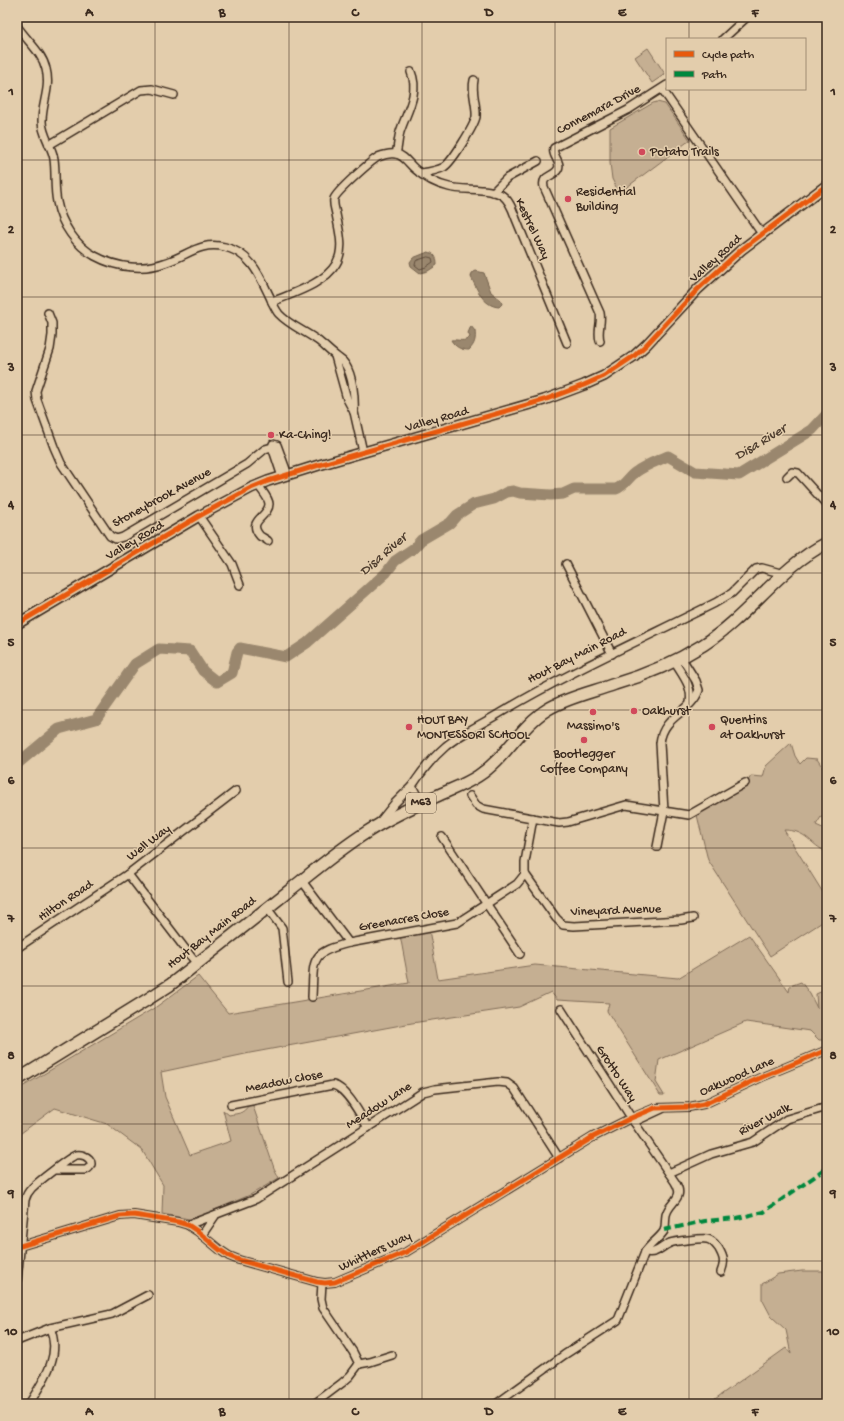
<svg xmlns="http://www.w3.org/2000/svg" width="844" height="1421" viewBox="0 0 844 1421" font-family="'Gochi Hand',sans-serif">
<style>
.green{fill:#c5af92;stroke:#806c58}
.water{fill:#9a876e;stroke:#74624e}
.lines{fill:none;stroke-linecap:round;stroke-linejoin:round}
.shore{stroke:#614f3e;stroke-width:1}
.river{stroke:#9a876e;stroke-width:11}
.minor-casing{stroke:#3b2a1e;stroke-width:10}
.tertiary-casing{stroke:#3b2a1e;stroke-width:12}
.primary-casing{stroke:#3b2a1e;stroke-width:14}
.minor{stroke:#e3cdac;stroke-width:7}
.tertiary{stroke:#e3cdac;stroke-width:9}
.primary{stroke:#e3cdac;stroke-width:11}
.quiet{stroke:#00873e;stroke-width:4;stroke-dasharray:8 4;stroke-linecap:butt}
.cycleway-casing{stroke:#e3cdac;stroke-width:8}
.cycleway{stroke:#e8590c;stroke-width:5}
.grid{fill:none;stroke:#3b2a1e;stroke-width:1;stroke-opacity:0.55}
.poi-dot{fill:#d1495b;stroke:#e3cdac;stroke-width:1.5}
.labels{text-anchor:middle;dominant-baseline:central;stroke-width:3;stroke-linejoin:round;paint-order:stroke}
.shield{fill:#e3cdac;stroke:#6d5b49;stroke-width:1}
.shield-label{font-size:12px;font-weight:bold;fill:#3b2a1e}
.street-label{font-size:13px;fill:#3b2a1e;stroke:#e3cdac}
.poi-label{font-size:13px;fill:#3b2a1e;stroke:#e3cdac;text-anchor:start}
.water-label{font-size:14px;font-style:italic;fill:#4e3d2e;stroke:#e3cdac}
.neatline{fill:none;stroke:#3b2a1e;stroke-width:1.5}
.grid-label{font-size:13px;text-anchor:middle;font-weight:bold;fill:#3b2a1e}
</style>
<rect width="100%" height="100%" fill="#e3cdac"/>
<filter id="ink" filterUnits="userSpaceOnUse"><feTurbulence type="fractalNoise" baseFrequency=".025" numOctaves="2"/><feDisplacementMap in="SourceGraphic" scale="8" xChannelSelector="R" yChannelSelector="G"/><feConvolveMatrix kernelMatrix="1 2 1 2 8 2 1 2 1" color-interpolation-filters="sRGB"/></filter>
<g filter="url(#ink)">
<g class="green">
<polygon points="648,48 665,74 652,83 635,57"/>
<polygon points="657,102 665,104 690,140 619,193 612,179 610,163 610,128 653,103"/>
<path d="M791,743l4,13 5,8 6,-6 11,1 6,9 4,1v49l-6,-1 -5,8 11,5v22c-17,-7 -20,-22 -43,-22l43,69v20l-57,37 -62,-96 -12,-49 52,-30 3,-5 12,1 3,-11z"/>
<path d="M429,930l9,49 97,-14 143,13 71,-43 40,57 1,-6 11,-4 9,12 7,14 -1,-14 9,-4 2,5v45h-8l-9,-9 -64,-9 -87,38 -3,22 8,13h-4l-53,-84 2,-8 -52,-3 -6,-8 -32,15 -107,16 -162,30 -89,19 4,25 25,58 41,-14 -8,-31 6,5c4,-1 10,-1 13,-3 4,-2 5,-6 10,-9l22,65 5,10 -29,17 -52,22 -9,2 -27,-5 1,-29 -21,-35 -35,-26 -52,-16 -38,28v-46l139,-83 42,-31 30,37 181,-30 -9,-48z"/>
<polygon points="802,1271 827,1271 827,1404 708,1404 786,1348 791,1354 786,1330 771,1316 762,1299 762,1284 778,1274"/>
</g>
<g class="water">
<path d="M428,252c7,1 9,6 9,13l-9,6 -8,2 -9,-7 -1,-4 3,-4z"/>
<path d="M476,271l8,2 7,19 10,8 1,4 -3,3c-16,-1 -22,-18 -28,-30l1,-4z"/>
<path d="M471,326l4,5c1,8 0,13 -6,19 -8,0 -14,-3 -18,-10 7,-1 14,3 19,-3l-2,-4z"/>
</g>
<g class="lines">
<polygon class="shore" points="428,257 432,258 433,262 426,267 420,269 415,265 416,261"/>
<path class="river" d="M17,764l42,-35 37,-10 39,-55 24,-15 31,2 13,20 14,11 15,-9 5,-21 3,-4 46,9 21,-14 79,-70 9,-12 19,-13 7,-8 29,-17 7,-8 17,-11 20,-5 13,-7 6,-1 7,2 31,2 12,-1 11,-5h42c9,-3 12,-12 20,-17 9,-7 21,-11 32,-16l27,16 44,3 73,-45 15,-16"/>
<defs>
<g id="minor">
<path d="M17,26c10,15 25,26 29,43 5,19 -4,34 -4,52 0,14 10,25 12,38 2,14 0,29 3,43 4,22 19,44 38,54 22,12 49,15 72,6 21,-7 34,-21 58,-15 25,6 34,27 44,48 3,6 5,13 10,19 10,11 26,17 38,26 7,5 12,11 19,16 3,3 7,4 9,8 8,12 10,34 9,48"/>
<polyline points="723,39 747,17"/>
<polyline points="662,89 762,234"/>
<polyline points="49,145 141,90 152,89 174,95"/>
<path d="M396,154c2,-7 2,-15 4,-22 6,-19 20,-39 11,-60"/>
<path d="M420,173c8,-1 17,-2 24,-6 8,-5 30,-41 32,-50 1,-13 -5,-24 -2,-37"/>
<polyline points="493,192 507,178 538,161"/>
<path d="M272,302c21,-9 52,-18 64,-38 9,-15 3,-33 0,-50 -1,-5 -3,-10 -2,-15 2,-7 37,-38 44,-42 5,-2 12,-4 18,-3 8,1 13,10 19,15 10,9 21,15 34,18 15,4 42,0 54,9 7,5 10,15 13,23l51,124"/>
<polyline points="48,313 52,323 52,335 50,349 36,391 37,400 54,447 61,463 110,536 116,539 123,537 247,464 265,449 272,447 273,444 277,445 288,475"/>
<path d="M600,341c-3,-11 2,-18 0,-28l-56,-126c-3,-12 10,-10 14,-18 4,-7 -7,-14 -4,-21l74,-38 39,-25"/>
<polyline points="335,356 347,399 354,412 363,452"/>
<polyline points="272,447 282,477"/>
<polyline points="787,477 792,472 798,473 827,505"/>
<path d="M258,485c3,5 11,13 11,19 0,13 -23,16 -9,32 3,2 6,3 8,5"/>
<polyline points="199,516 232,564 240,585"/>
<polyline points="566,564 612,654"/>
<path d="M674,661c8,14 19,25 16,42"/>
<polyline points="470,796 476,805 483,809 559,823 568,822 626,805 689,815 745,783"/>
<path d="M421,803l-9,-17c10,-15 20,-28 34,-40 16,-13 36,-22 54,-33 69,-41 143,-74 215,-110l17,-10 24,-24 6,-1 22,6"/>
<polyline points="533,818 525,862 525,874 556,918 563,925 574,926 681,920 693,918"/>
<polyline points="378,824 394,804 412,786"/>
<polyline points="442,837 520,954"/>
<path d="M657,847l7,-36 -4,-68c3,-28 31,-30 39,-53l-3,-9 -15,-24"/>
<polyline points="128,874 196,963"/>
<polyline points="302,881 349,943 457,923 517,884 525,874"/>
<polyline points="267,908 282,928 288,982"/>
<polyline points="17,948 128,874 236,791"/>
<path d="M312,997c2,-38 -3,-44 37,-54"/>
<path d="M231,1105l102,-20c14,3 28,31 35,43"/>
<polyline points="634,1122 662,1109"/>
<polyline points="669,1173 711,1154 753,1142 787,1119 827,1107"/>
<polyline points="188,1225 256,1199 417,1096 423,1092 435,1089 498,1082 507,1083 514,1088 559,1158"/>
<polyline points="202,1235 215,1216"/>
<polyline points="17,1247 120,1216 134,1215 178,1222 188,1225 197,1231 220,1250 229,1256 239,1260 317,1282 325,1283 335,1282 406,1252 593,1137 631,1118 655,1108 689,1107 704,1104 762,1077 827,1050"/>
<path d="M645,1252c13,2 14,-4 25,-9 5,-2 32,-5 37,-4 6,1 9,6 12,10 5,9 6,13 2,23"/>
<path d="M17,1281l8,-81c1,-4 3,-8 6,-11 4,-5 40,-33 45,-34 10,-2 22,8 10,15h-30"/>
<polyline points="322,1283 321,1299 323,1308 353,1352 359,1364"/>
<polyline points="17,1341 50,1328 112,1314 148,1295"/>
<polyline points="359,1364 370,1362 392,1355"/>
<path d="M29,1404c14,-23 33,-48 21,-76"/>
<polyline points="314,1404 342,1383 350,1376 359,1364"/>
<path d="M496,1404l68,-49 54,-35 27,-68c5,-8 14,-13 19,-21 2,-5 1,-10 2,-16 3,-14 20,-16 9,-33l-41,-60 -73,-113"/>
</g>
<polyline id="tertiary" points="17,624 199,516 251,488 268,481 319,465 544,400 584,385 604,376 634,356 646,345 698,289 741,250 827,185"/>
<path id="primary" d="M17,1080l128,-79 25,-16c40,-32 80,-63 120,-95 25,-20 50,-41 77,-58 23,-15 47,-26 72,-37 13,-6 27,-11 39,-19 28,-18 42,-50 70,-67 20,-12 45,-17 67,-25 31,-9 61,-22 88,-39 46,-29 76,-78 124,-102"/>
</defs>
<use href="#minor" class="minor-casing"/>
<use href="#tertiary" class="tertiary-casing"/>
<use href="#primary" class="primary-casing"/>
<use href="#minor" class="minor"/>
<use href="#tertiary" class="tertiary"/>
<use href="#primary" class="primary"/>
<polyline class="quiet" points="664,1230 705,1221 737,1218 764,1212 827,1168"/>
<defs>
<g id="cycleway">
<polyline points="17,624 199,516 251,488 268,481 319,465 544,400 584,385 604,376 634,356 646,345 698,289 741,250 827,185"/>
<polyline points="17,1247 120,1216 134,1215 178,1222 188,1225 197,1231 220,1250 229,1256 239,1260 317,1282 325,1283 335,1282 406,1252 593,1137 631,1118 655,1108 689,1107 704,1104 762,1077 827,1050"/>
</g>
</defs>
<use href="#cycleway" class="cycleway-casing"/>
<use href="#cycleway" class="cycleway"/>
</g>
</g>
<path class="grid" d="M155,17v1387M289,17v1387M422,17v1387M555,17v1387M689,17v22M689,89v1315M17,160h810M17,297h810M17,435h810M17,573h810M17,710h810M17,848h810M17,986h810M17,1124h810M17,1261h810"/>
<g class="poi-dot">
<circle cx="642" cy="152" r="4"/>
<circle cx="568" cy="199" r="4"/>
<circle cx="271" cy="435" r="4"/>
<circle cx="634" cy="711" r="4"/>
<circle cx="593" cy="712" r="4"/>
<circle cx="409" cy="727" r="4"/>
<circle cx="712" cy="727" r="4"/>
<circle cx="584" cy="740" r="4"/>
</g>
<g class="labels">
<rect class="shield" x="406" y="793" width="30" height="20" rx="3"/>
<g class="shield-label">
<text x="421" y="803">M63</text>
</g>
<g class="street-label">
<text transform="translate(599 110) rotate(-28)">Connemara Drive</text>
<text transform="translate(532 229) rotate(65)">Kestrel Way</text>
<text transform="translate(716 259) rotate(-42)">Valley Road</text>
<text transform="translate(437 420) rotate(-16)">Valley Road</text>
<text transform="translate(162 498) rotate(-29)">Stoneybrook Avenue</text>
<text transform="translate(135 541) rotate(-31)">Valley Road</text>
<text transform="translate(577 656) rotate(-27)">Hout Bay Main Road</text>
<text transform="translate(149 843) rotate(-37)">Well Way</text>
<text transform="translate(66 901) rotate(-34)">Hilton Road</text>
<text transform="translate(616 911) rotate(-2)">Vineyard Avenue</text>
<text transform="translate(404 920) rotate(-10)">Greenacres Close</text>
<text transform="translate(212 933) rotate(-38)">Hout Bay Main Road</text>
<text transform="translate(616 1074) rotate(57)">Grotto Way</text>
<text transform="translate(737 1077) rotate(-24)">Oakwood Lane</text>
<text transform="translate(284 1082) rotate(-11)">Meadow Close</text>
<text transform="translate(379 1106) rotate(-33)">Meadow Lane</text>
<text transform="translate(765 1120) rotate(-27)">River Walk</text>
<text transform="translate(375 1252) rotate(-25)">Whittlers Way</text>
</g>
<g class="poi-label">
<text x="650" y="152">Potato Trails</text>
<text x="576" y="192">Residential<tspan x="576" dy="15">Building</tspan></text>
<text x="279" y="435">Ka-Ching!</text>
<text x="642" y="711">Oakhurst</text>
<text x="417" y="720">HOUT BAY<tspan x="417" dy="15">MONTESSORI SCHOOL</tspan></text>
<text x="720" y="720">Quentins<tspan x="720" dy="15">at Oakhurst</tspan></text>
<text x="593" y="726" text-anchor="middle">Massimo's</text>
<text x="584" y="754" text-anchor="middle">Bootlegger<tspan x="584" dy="15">Coffee Company</tspan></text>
</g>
<g class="water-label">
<text transform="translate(761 443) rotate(-31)">Disa River</text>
<text transform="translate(384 555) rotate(-41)">Disa River</text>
</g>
</g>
<rect width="844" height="1421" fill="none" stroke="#e3cdac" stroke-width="44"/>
<rect x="666" y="38" width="140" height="52" fill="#e3cdac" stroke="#a08c73"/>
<rect x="674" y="51" width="20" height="6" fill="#e8590c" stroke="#a08c73"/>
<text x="702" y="58" font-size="12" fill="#3b2a1e">Cycle path</text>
<rect x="674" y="71" width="20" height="6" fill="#00873e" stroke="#a08c73"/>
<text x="702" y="78" font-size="12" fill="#3b2a1e">Path</text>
<rect x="22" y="22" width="800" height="1377" class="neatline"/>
<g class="grid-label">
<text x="89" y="16">A</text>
<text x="222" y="16">B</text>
<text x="355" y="16">C</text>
<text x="489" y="16">D</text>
<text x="622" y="16">E</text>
<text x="755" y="16">F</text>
<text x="11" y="95">1</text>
<text x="833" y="95">1</text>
<text x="11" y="233">2</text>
<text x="833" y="233">2</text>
<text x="11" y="371">3</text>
<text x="833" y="371">3</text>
<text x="11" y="508">4</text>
<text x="833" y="508">4</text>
<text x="11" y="646">5</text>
<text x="833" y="646">5</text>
<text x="11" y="784">6</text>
<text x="833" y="784">6</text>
<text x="11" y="922">7</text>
<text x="833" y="922">7</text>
<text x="11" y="1059">8</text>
<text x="833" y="1059">8</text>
<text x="11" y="1197">9</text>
<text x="833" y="1197">9</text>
<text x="11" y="1335">10</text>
<text x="833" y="1335">10</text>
<text x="89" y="1415">A</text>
<text x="222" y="1415">B</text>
<text x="355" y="1415">C</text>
<text x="489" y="1415">D</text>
<text x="622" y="1415">E</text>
<text x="755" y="1415">F</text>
</g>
</svg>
